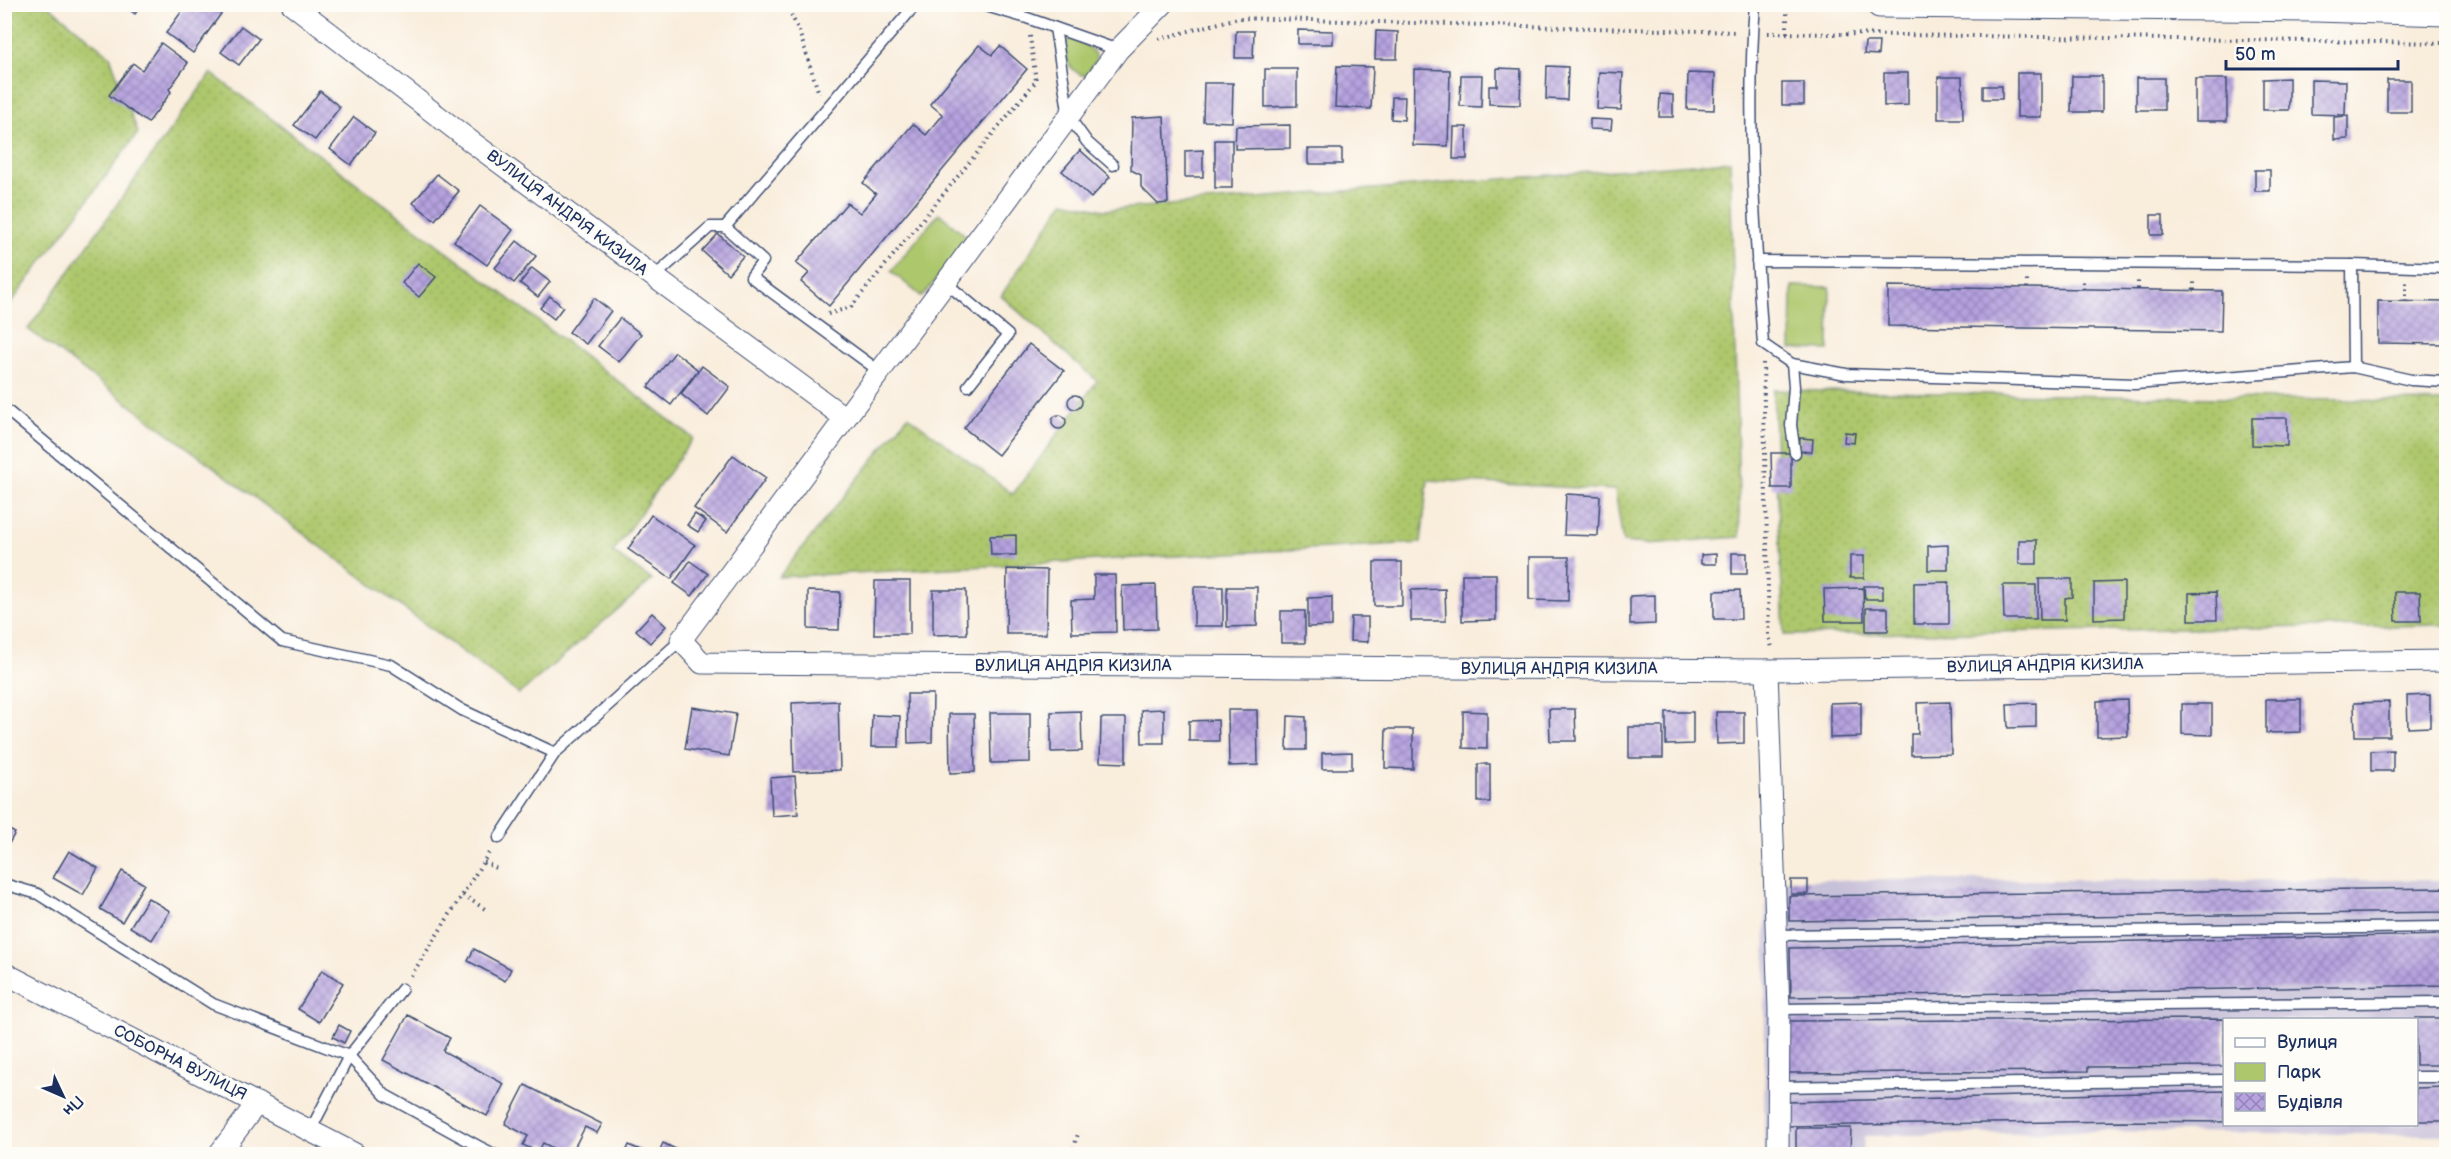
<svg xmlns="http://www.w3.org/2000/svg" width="2451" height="1159" viewBox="0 0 2451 1159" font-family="'Balsamiq Sans',sans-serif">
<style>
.industrial{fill:#c7c0d9;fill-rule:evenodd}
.green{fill:#adc76c;stroke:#647b65;stroke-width:1.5}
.garden{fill:url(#garden-dots);stroke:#647b65;stroke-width:1.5}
.building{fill:url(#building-cross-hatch)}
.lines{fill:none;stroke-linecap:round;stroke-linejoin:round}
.service-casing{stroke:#3c4c71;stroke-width:13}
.minor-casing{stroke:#3c4c71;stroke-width:23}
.tertiary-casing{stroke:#3c4c71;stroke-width:29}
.path{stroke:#3c4c71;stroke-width:4;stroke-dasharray:1.5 4.5;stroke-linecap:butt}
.service{stroke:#fff;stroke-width:10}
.minor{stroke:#fff;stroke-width:21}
.tertiary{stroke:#fff;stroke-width:27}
.labels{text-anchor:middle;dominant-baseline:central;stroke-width:6;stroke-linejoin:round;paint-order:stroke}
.street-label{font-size:16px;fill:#1b2f5e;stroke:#fdfcf7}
</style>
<defs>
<pattern id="garden-dots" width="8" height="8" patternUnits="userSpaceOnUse" patternTransform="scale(1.5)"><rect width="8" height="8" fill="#adc76c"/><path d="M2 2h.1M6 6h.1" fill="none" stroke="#94ab60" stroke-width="1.8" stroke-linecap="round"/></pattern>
<pattern id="building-cross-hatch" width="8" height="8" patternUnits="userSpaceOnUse" patternTransform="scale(1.5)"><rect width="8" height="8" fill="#b6a2df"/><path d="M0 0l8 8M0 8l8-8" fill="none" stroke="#9384b8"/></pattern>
</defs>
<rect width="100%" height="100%" fill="#fdfcf7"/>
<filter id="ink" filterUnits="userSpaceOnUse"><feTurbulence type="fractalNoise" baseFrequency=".0167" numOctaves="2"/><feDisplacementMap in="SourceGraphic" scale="12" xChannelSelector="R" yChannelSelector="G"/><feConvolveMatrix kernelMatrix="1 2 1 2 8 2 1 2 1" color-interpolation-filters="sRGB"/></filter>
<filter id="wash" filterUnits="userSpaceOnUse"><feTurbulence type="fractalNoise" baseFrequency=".008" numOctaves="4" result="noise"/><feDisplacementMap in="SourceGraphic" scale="24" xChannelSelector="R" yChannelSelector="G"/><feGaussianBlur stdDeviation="1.35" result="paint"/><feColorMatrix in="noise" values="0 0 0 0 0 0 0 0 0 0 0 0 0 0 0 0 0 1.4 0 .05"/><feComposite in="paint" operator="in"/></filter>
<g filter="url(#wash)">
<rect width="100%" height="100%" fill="#f9eddc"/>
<path class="industrial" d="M1766,880h680v255l-349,-4 -233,5 -1,18h-99zM2224,1020h192v104h-192z"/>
<g class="green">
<path d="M1069,38l12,2 15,15v6l-11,15c-16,-5 -18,-14 -21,-30z"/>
<polygon points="939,213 970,239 922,297 891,271"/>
<polygon points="1792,286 1830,287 1829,350 1791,349"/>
</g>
<g class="garden">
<polygon points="5,5 48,5 110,56 138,133 5,311"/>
<polygon points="211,73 693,438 613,552 652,580 519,694 28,329"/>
<polygon points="1730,161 1740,537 1647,544 1623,542 1615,490 1428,480 1421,543 779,577 908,416 1013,494 1097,381 1001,296 1064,201 1104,210"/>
<polygon points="1773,390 2446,402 2446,625 1784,635"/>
</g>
<g id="blocks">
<g class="building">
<polygon points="123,4 142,4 135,14"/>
<polygon points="187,4 228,4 193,53 166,33"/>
<polygon points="241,26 259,39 239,65 221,52"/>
<polygon points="1298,30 1333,31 1333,44 1298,44"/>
<polygon points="1236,31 1254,31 1253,58 1235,58"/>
<polygon points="1376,31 1398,32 1397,59 1375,59"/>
<polygon points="1865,42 1879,42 1878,55 1864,54"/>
<polygon points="161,43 188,63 169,89 171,92 148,123 109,95 133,63 142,70"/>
<polygon points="979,45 992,55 1000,46 1027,69 829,306 801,282 809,273 796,263 847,203 860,213 876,194 863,183 913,124 926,135 943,115 930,104"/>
<polygon points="1337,66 1373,67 1371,109 1335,107"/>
<polygon points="1547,66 1568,67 1567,100 1546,99"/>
<polygon points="1497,68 1521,69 1520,105 1489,104 1489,86 1497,86"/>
<polygon points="1265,69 1297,69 1297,106 1265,107"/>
<polygon points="1414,69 1450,70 1448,146 1413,145"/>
<polygon points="1599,72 1623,73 1621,110 1597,109"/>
<polygon points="1688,73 1715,74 1714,110 1687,109"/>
<polygon points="1884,73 1908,73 1908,105 1884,106"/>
<rect x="2017" y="73" width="24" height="44"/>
<polygon points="1461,75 1482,75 1481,107 1460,106"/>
<polygon points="2072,76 2102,76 2102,112 2071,112"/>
<polygon points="1938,77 1962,77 1963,119 1938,119"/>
<rect x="2136" y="78" width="28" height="32"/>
<polygon points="2289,78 2289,110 2263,110 2263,79"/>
<rect x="2195" y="79" width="32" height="42"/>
<polygon points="2311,80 2346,81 2345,115 2311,114"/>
<rect x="2387" y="80" width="24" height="32"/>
<polygon points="1204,83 1233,83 1232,122 1203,121"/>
<rect x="1782" y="83" width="22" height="22"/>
<rect x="1983" y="86" width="19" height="13"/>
<polygon points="320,91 340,107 315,140 294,125"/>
<polygon points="1660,94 1673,95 1673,117 1659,117"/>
<polygon points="1392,97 1405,97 1404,120 1391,119"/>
<polygon points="1164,116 1168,203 1158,204 1141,187 1141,175 1131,170 1132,118"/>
<polygon points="2348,116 2348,139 2334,140 2334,117"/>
<polygon points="354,117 375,133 351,165 330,149"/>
<polygon points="1590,119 1612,120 1611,130 1590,129"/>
<polygon points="1290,125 1290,148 1235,149 1236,126"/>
<polygon points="1454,127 1467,127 1467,159 1453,159"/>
<rect x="1215" y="140" width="17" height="48"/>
<rect x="1308" y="149" width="34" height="15"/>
<polygon points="1080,150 1110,177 1091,198 1062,171"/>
<polygon points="1203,150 1203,177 1185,177 1185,151"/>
<rect x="2255" y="170" width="15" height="21"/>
<polygon points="437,174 459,191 435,220 413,203"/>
<polygon points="480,206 513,230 487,265 454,241"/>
<rect x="2151" y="215" width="12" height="20"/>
<polygon points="718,234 743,256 728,274 702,251"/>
<polygon points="517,241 536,256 514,283 495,268"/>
<polygon points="418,263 436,277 419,297 402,283"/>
<polygon points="532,268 550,282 538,297 520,283"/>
<polygon points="1888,286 2222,291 2221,331 1888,326"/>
<polygon points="550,296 563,307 554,319 540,308"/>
<polygon points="594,298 611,311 586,344 569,332"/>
<polygon points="2378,301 2446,302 2446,344 2378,343"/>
<polygon points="620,318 641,334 619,362 598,346"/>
<polygon points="1029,344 1064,371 998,455 964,428"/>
<polygon points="675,352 698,370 671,405 648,387"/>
<polygon points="702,366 730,387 708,416 681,394"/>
<circle cx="1075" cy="402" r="7"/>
<circle cx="1059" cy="422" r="7"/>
<polygon points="2252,418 2287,418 2287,446 2252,445"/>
<polygon points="1845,432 1855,433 1854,443 1844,442"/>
<polygon points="1800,438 1813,439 1812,452 1799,451"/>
<polygon points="1771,453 1791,453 1791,488 1772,488"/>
<polygon points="733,455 766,478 727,532 694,508"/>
<polygon points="1566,494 1600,496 1598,536 1564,535"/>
<polygon points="695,514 706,521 698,532 687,525"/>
<polygon points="651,515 695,545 671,579 628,549"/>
<polygon points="1016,535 1016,555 991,555 990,536"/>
<rect x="2019" y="540" width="18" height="24"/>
<polygon points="1948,545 1948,570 1928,570 1928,546"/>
<rect x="1732" y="553" width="15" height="21"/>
<polygon points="1716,554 1716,564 1701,564 1701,555"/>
<rect x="1850" y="556" width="14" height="22"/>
<polygon points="1529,557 1569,557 1568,601 1529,600"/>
<polygon points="690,561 708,574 692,596 674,583"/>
<rect x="1374" y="562" width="28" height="44"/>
<polygon points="1007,569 1047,570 1046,634 1006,634"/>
<polygon points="1462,574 1496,574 1496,620 1462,621"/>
<polygon points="1094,575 1115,575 1116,632 1072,633 1071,600 1094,599"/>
<polygon points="2039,579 2072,579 2072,597 2065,598 2065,620 2040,620"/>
<polygon points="875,581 910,581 910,634 874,634"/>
<polygon points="1949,582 1949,624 1914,624 1914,583"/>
<polygon points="2124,582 2124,618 2094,619 2094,583"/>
<polygon points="1156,585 1157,629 1123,630 1122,586"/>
<polygon points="2003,585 2036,585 2036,619 2004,619"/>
<polygon points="1864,586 1883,586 1883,599 1865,599"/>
<rect x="1194" y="587" width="29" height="39"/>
<polygon points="1227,587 1257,587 1257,626 1227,627"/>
<polygon points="1863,588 1864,621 1825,621 1824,589"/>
<polygon points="1445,589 1446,621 1411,621 1411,590"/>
<polygon points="933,590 966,590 967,634 933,635"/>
<polygon points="1740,590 1741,619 1714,619 1714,591"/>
<polygon points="808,591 840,592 839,630 808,629"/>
<polygon points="2216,592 2217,620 2189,620 2189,593"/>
<polygon points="2395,592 2420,592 2421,621 2396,621"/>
<polygon points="1655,595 1655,624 1630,625 1630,596"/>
<polygon points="1332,597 1332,626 1308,627 1308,598"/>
<rect x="1866" y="608" width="22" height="23"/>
<rect x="1281" y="611" width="24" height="32"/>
<polygon points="652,613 666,626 650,643 636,630"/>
<polygon points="1351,617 1368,617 1368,642 1350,641"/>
<polygon points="907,694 933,694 932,742 908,743"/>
<polygon points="2430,695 2430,727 2408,728 2407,696"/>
<polygon points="2266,699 2301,699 2301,732 2266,733"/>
<polygon points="2127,700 2128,736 2097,737 2097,701"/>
<polygon points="838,701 840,770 794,772 792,703"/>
<polygon points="1861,702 1861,737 1830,738 1830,703"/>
<polygon points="1950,702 1951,754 1911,755 1911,734 1918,734 1917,703"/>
<polygon points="2389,702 2389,736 2355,736 2354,703"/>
<polygon points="2036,703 2036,727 2008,728 2007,704"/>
<polygon points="2182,704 2212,704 2212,735 2182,734"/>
<polygon points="692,707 736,714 729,756 685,749"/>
<polygon points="1164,709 1164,743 1142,743 1141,710"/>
<polygon points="1549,709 1575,709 1576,741 1550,741"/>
<polygon points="1228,710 1257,710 1258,765 1229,766"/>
<polygon points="1081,711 1082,751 1051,752 1051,712"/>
<polygon points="1463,711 1487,712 1487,749 1463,748"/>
<polygon points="1666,712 1693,712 1693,744 1666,745"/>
<polygon points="1716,712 1744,712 1744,743 1717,744"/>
<polygon points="990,713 1030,713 1030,762 991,763"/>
<polygon points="949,714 974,714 975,772 950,773"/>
<polygon points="872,715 900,716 899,747 871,747"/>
<polygon points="1288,716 1306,717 1306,750 1287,750"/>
<polygon points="1101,718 1126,718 1126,763 1100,762"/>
<polygon points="1218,720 1219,741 1189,741 1189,721"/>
<rect x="1629" y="727" width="34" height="31"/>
<polygon points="1386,729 1413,729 1413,769 1385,768"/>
<polygon points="2393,750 2393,771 2371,771 2371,751"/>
<polygon points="1352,752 1352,769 1322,769 1322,753"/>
<rect x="1478" y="764" width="12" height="38"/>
<polygon points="795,776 798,814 772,816 770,778"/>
<polygon points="4,827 15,833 4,852"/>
<polygon points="69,851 98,868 83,895 53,878"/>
<polygon points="122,871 144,884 122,922 100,909"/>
<rect x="1791" y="880" width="17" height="14"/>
<polygon points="2446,888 2446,912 1789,921 1789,896"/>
<polygon points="148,898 170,911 152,940 130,927"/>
<polygon points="2446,935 2446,985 1791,997 1790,948"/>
<polygon points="474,949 511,969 505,981 468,961"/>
<polygon points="322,970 343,983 319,1022 298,1009"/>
<polygon points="408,1015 450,1038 443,1051 504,1084 487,1116 383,1060"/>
<rect x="2416" y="1018" width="30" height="47"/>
<polygon points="2224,1019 2224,1066 2088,1067 2088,1071 1788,1073 1788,1021"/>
<polygon points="339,1025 350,1031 344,1043 333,1037"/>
<polygon points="525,1085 602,1124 597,1133 585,1127 571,1154 565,1154 543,1143 538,1152 523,1145 528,1136 505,1124"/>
<polygon points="2446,1087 2446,1121 2416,1121 2416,1088"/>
<polygon points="2224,1091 2224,1122 2122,1121 1787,1126 1787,1102"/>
<polygon points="1796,1128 1851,1128 1850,1154 1796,1154"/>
<polygon points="663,1143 686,1154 658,1154"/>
<polygon points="629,1145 649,1154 625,1154"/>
</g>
</g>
</g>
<g filter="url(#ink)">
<use href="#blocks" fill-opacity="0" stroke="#3c4c71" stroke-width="1.5"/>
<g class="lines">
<defs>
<g id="service">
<polyline points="979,4 1027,18 1118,50"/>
<path d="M1755,4c-9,112 0,228 8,340l29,20 54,10 289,10 218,-17 58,13 35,2"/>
<polyline points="1055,28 1069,117 1087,142 1113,165"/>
<polyline points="1757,261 2352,265 2446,268"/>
<polyline points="2352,265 2353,367"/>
<polyline points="654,277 710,227 725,227"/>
<polyline points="945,282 1008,335 968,386"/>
<polyline points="1792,364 1794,387 1791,425 1795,453"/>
<polyline points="879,371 751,277 763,261 725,227 916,4"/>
<polyline points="4,408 282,641 391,665 462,710 555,753"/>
<polyline points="499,838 555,753 681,640"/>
<polyline points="4,884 38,894 213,1004 349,1056 385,1095 476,1145 471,1154"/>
<polyline points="1776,935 2446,927"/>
<polyline points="1779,1009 2446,1002"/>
<polyline points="2416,1077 2446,1077"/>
<polyline points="1778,1087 2224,1080"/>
<polyline points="310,1131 349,1056 402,989"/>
<polyline points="476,1145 494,1154"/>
</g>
<g id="minor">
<polyline points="292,4 473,143 845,418"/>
<polyline points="1163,4 1118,50 681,640 702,663 1767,670 2446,661"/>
<polyline points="1767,670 1779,1009 1778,1154"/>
<polyline points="4,973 355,1154"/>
<polyline points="219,1154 257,1103"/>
</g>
<polyline id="tertiary" points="1880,4 2315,8 2446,12"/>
</defs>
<use href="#service" class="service-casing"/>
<use href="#minor" class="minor-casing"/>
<use href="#tertiary" class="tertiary-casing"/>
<g class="path">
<polyline points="786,4 799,31 819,94"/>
<polyline points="1768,33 2446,43"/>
<polyline points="1787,33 1787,4"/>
<polyline points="1159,39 1238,18 1737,32"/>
<polyline points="2027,288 2027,277"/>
<polyline points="2083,289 2083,277"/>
<polyline points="2138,289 2138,278"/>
<polyline points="2194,290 2194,279"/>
<polyline points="2406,302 2406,281"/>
<polyline points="828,314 851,307 1036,81 1030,36"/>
<polyline points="1763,363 1769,636 1772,648"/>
<polyline points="484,862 497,869"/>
<polyline points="463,895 485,909"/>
<polyline points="411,976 490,851"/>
<polyline points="1072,1154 1078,1134"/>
</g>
<use href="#service" class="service"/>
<use href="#minor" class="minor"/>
<use href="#tertiary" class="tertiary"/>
</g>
</g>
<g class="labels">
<g class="street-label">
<text transform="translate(567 213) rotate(37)">ВУЛИЦЯ АНДРІЯ КИЗИЛА</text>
<text x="1073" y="666">ВУЛИЦЯ АНДРІЯ КИЗИЛА</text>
<text transform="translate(2045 666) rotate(-1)">ВУЛИЦЯ АНДРІЯ КИЗИЛА</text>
<text x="1559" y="669">ВУЛИЦЯ АНДРІЯ КИЗИЛА</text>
<text transform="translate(180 1063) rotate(27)">СОБОРНА ВУЛИЦЯ</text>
</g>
</g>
<rect width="2451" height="1159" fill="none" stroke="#fdfcf7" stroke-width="24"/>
<rect x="2223" y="1018" width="195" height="108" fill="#fdfcf7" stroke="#a3aaba" stroke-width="1.5"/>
<rect x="2235" y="1038" width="30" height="9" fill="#ffffff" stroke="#a3aaba" stroke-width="1.5"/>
<text x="2277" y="1048" font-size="18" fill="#1b2f5e">Вулиця</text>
<rect x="2235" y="1063" width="30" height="18" fill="#adc76c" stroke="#a3aaba" stroke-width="1.5"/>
<text x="2277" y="1078" font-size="18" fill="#1b2f5e">Парк</text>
<rect x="2235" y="1093" width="30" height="18" fill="url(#building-cross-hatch)" stroke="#a3aaba" stroke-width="1.5"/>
<text x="2277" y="1108" font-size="18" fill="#1b2f5e">Будівля</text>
<g transform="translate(63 1096) rotate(134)" stroke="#fdfcf7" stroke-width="4.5" paint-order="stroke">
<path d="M0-4.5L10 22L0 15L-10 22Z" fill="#1b2f5e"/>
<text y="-9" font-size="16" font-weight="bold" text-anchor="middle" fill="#1b2f5e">Пн</text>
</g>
<path d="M2226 60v9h172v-9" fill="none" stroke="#1b2f5e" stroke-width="3"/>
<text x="2235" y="60" font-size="18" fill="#1b2f5e" stroke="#fdfcf7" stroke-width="4.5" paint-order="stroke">50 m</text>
</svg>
